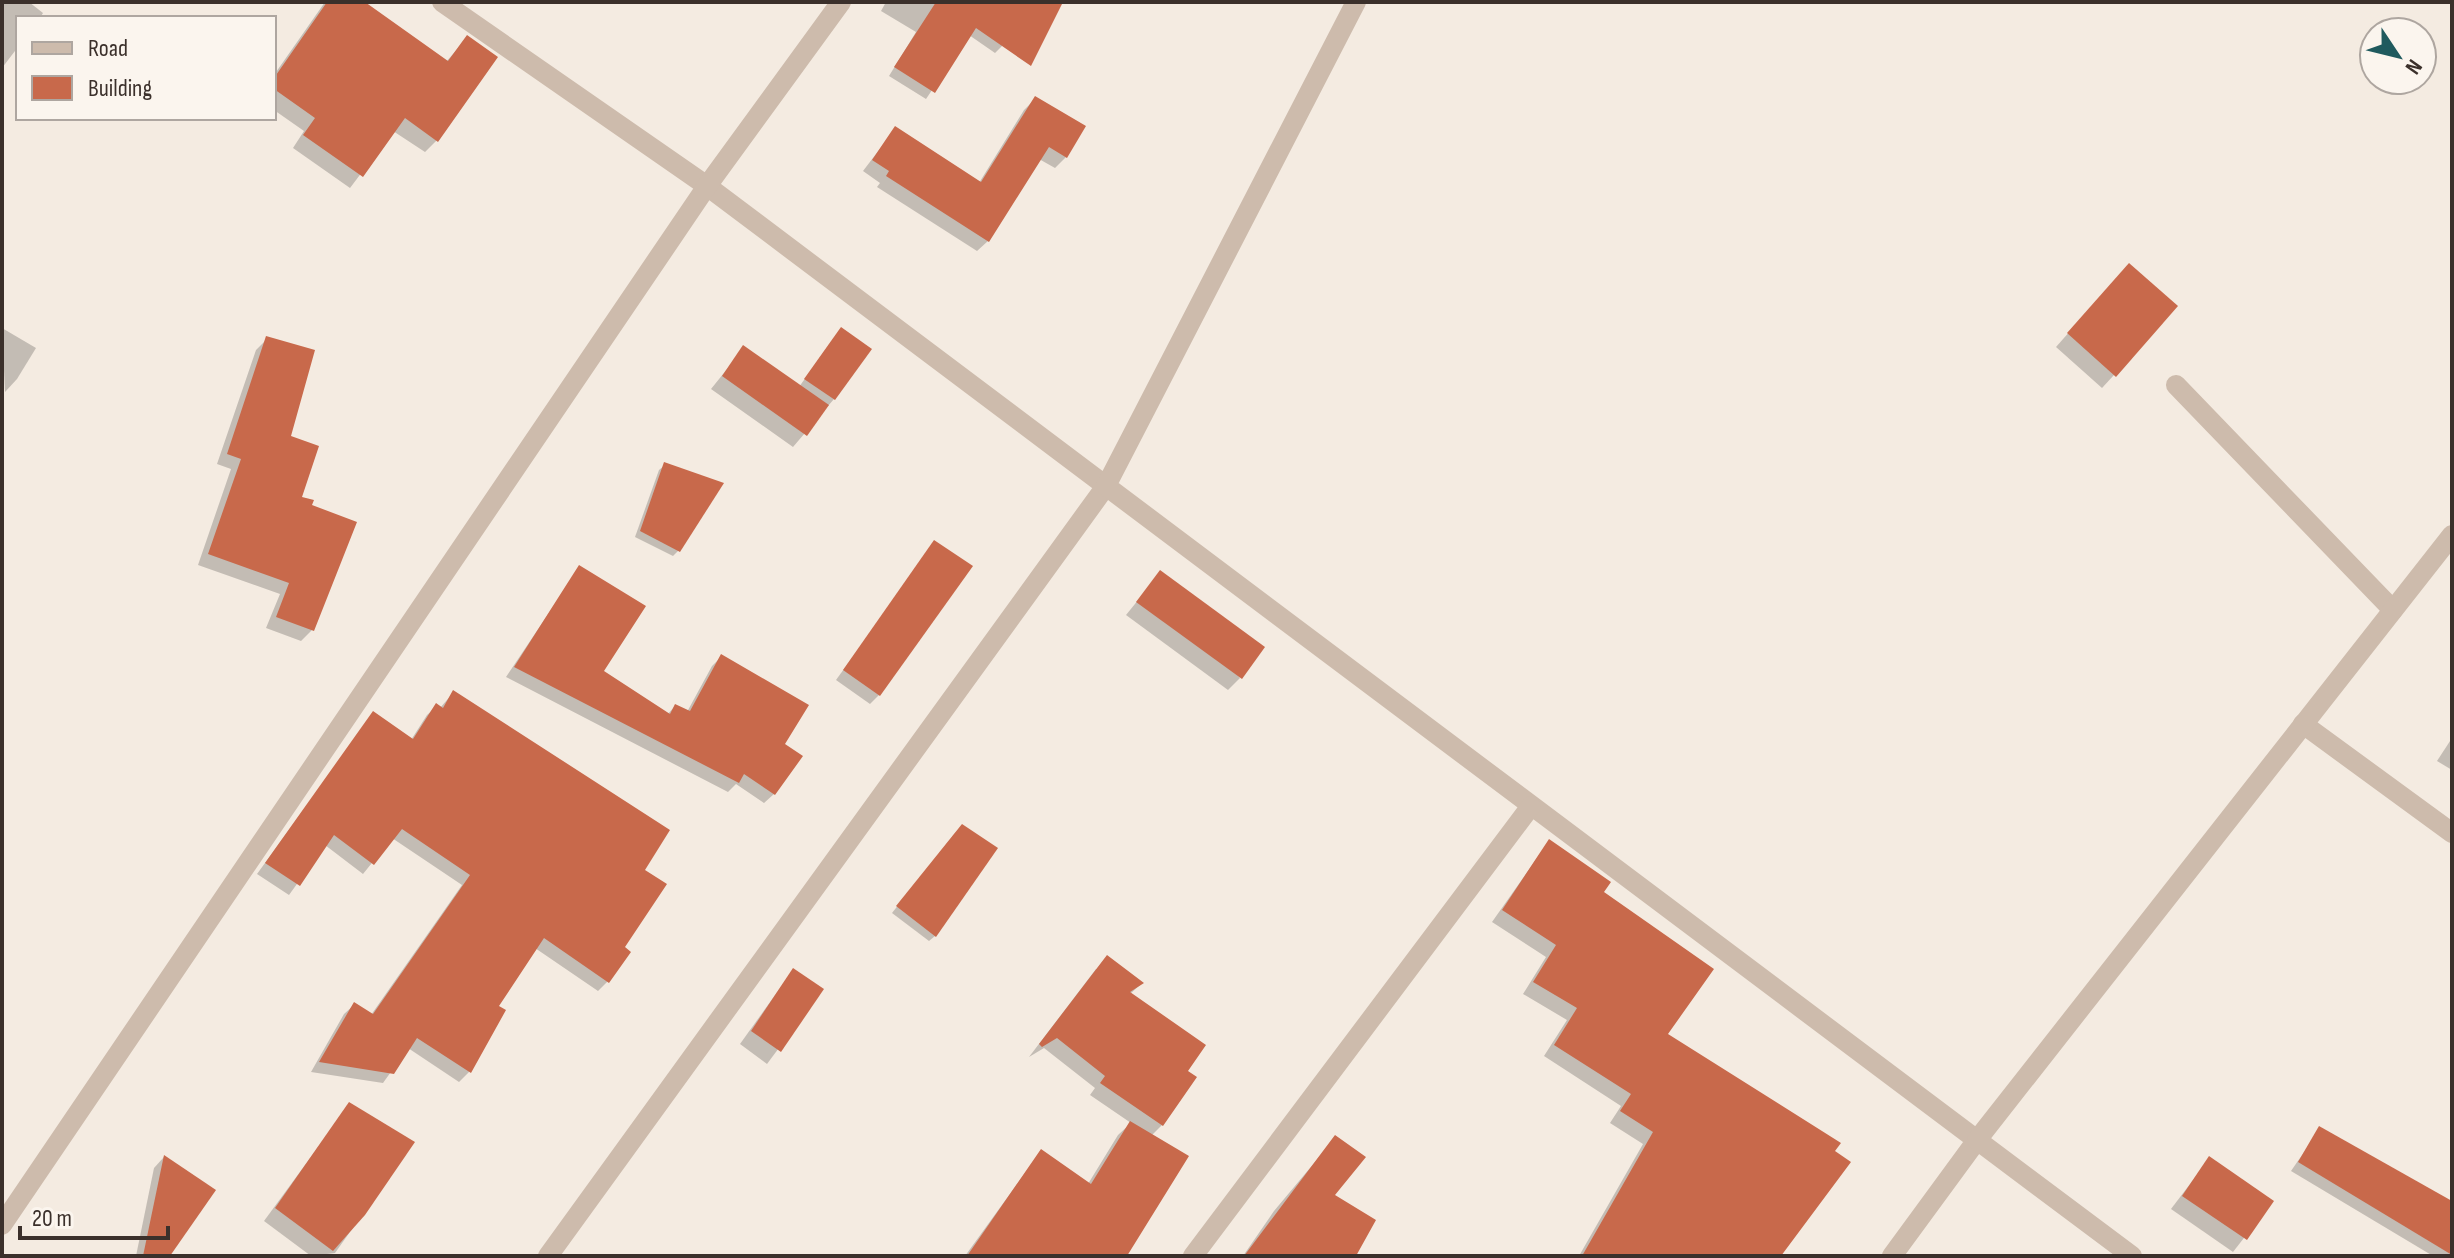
<svg xmlns="http://www.w3.org/2000/svg" width="2454" height="1258" viewBox="0 0 2454 1258" font-family="'Sofia Sans Condensed',sans-serif">
<style>
.shadow{fill:#0003}
.building{fill:#c8694b}
.lines{fill:none;stroke-linecap:round;stroke-linejoin:round}
.street{stroke:#cdbbac;stroke-width:20}
</style>
<rect width="100%" height="100%" fill="#f4ebe1"/>
<g class="shadow">
<polygon points="2,2 29,2 43,13 40,18 18,18 18,47 2,68"/>
<polygon points="325,2 362,2 446,62 467,38 437,140 425,152 393,131 350,188 293,148 304,131 274,110 274,75"/>
<polygon points="886,2 1019,2 1002,46 995,53 969,35 926,99 889,76 916,32 881,11"/>
<polygon points="1035,99 1066,157 1055,168 1039,159 988,241 977,251 877,187 880,183 863,171 895,129 979,183 1024,110"/>
<polygon points="2117,278 2114,375 2102,388 2056,347"/>
<polygon points="2,328 36,348 17,379 5,392"/>
<polygon points="836,335 834,399 793,447 711,389 744,348 799,387"/>
<polygon points="267,339 299,498 310,507 354,523 312,630 301,641 266,628 280,594 198,565 231,469 217,464 256,350"/>
<polygon points="665,465 679,550 673,556 635,537 659,470"/>
<polygon points="935,543 879,695 870,704 836,680"/>
<polygon points="579,568 602,672 667,715 675,706 687,712 712,666 722,656 782,745 774,794 764,803 736,784 728,792 506,677"/>
<polygon points="1160,573 1240,678 1228,690 1126,615"/>
<polygon points="453,693 642,870 622,948 608,981 598,991 535,948 496,1007 503,1011 469,1072 459,1082 408,1048 383,1083 311,1072 344,1014 354,1005 371,1015 462,885 392,838 363,874 325,845 289,895 257,874 373,714 411,740 427,715 437,706 440,708"/>
<polygon points="2452,738 2452,770 2437,761"/>
<polygon points="956,832 935,936 929,941 892,913"/>
<polygon points="1549,841 1602,893 1666,1035 1778,1256 1579,1256 1643,1144 1610,1123 1621,1106 1544,1056 1567,1020 1523,994 1546,957 1492,922"/>
<polygon points="1096,969 1141,984 1130,994 1186,1071 1162,1125 1151,1136 1104,1256 965,1256 1041,1151 1088,1184 1118,1135 1131,1123 1090,1095 1095,1088 1044,1048 1029,1057"/>
<polygon points="793,970 822,990 767,1064 740,1044"/>
<polygon points="349,1105 413,1143 335,1253 311,1256 264,1221"/>
<polygon points="2320,1129 2452,1208 2452,1256 2433,1256 2291,1171"/>
<polygon points="1335,1138 1332,1196 1353,1256 1243,1256 1274,1211"/>
<polygon points="164,1157 167,1256 136,1256 154,1168"/>
<polygon points="2209,1159 2272,1202 2233,1252 2171,1209"/>
</g>
<g class="building">
<polygon points="327,2 365,2 448,61 467,35 498,57 438,142 405,118 363,177 303,135 315,118 274,89 274,78"/>
<polygon points="936,2 1063,2 1031,66 976,28 935,93 894,67"/>
<polygon points="1035,96 1086,126 1067,158 1049,147 989,242 886,176 889,171 872,160 895,126 981,182"/>
<polygon points="2129,263 2178,306 2116,377 2067,333"/>
<polygon points="841,327 872,349 835,400 804,379"/>
<polygon points="266,336 315,350 291,436 319,446 302,497 314,500 312,505 357,522 314,631 276,617 289,583 208,554 241,459 227,454"/>
<polygon points="743,345 829,405 807,436 722,376"/>
<polygon points="664,462 724,483 680,552 640,531"/>
<polygon points="934,540 973,566 880,696 843,670"/>
<polygon points="579,565 646,606 604,671 670,714 675,704 690,711 721,654 809,705 785,744 803,756 775,795 744,774 739,783 514,667"/>
<polygon points="1160,570 1265,647 1242,679 1136,602"/>
<polygon points="453,690 670,830 645,870 667,884 625,947 631,952 609,983 544,938 499,1006 506,1010 471,1073 417,1038 394,1074 319,1062 354,1002 373,1014 470,875 402,829 374,865 334,835 300,886 265,863 373,711 413,739 436,703 443,708"/>
<polygon points="962,824 998,848 936,937 896,906"/>
<polygon points="1549,839 1611,882 1604,892 1714,969 1668,1034 1841,1143 1835,1151 1851,1162 1781,1256 1582,1256 1653,1132 1620,1111 1631,1094 1554,1045 1577,1008 1533,982 1556,945 1502,910"/>
<polygon points="1107,955 1144,983 1130,992 1206,1045 1188,1071 1197,1077 1163,1126 1100,1083 1105,1076 1057,1038 1042,1047 1039,1044"/>
<polygon points="793,968 824,989 781,1052 751,1031"/>
<polygon points="349,1102 415,1142 365,1215 333,1251 275,1208"/>
<polygon points="1130,1121 1189,1156 1127,1256 967,1256 1041,1149 1091,1184"/>
<polygon points="2319,1126 2452,1201 2452,1255 2298,1162"/>
<polygon points="1335,1135 1366,1157 1335,1195 1376,1220 1356,1256 1244,1256"/>
<polygon points="164,1155 216,1190 170,1256 143,1256"/>
<polygon points="2209,1156 2274,1201 2247,1240 2182,1196"/>
</g>
<g class="lines">
<g class="street">
<polyline points="442,2 707,186 1106,486 548,1256"/>
<polyline points="1356,2 1106,486 1977,1140 1892,1256"/>
<polyline points="2176,385 2393,610"/>
<polyline points="2303,724 2452,833"/>
<polyline points="2,1225 707,186 841,2"/>
<polyline points="1193,1256 1531,806"/>
<polyline points="2132,1256 1977,1140 2452,535"/>
</g>
</g>
<rect width="2454" height="1258" fill="none" stroke="#3b302b" stroke-width="8"/>
<rect x="16" y="16" width="260" height="104" fill="#fbf5ee" stroke="#aea6a0" stroke-width="2"/>
<rect x="32" y="42" width="40" height="12" fill="#cdbbac" stroke="#aea6a0" stroke-width="2"/>
<text x="88" y="56" font-size="24" fill="#3b302b">Road</text>
<rect x="32" y="76" width="40" height="24" fill="#c8694b" stroke="#aea6a0" stroke-width="2"/>
<text x="88" y="96" font-size="24" fill="#3b302b">Building</text>
<g transform="translate(2398 56) rotate(125)"><circle r="38" fill="#fbf5ee" stroke="#aea6a0" stroke-width="2"/>
<path d="M0-6L14 30L0 20L-14 30Z" fill="#1f5a5e"/>
<text y="-12" font-size="22" font-weight="bold" text-anchor="middle" fill="#3b302b">N</text>
</g>
<path d="M20 1226v12h148v-12" fill="none" stroke="#3b302b" stroke-width="4"/>
<text x="32" y="1226" font-size="24" fill="#3b302b" stroke="#fbf5ee" stroke-width="6" paint-order="stroke">20 m</text>
</svg>
